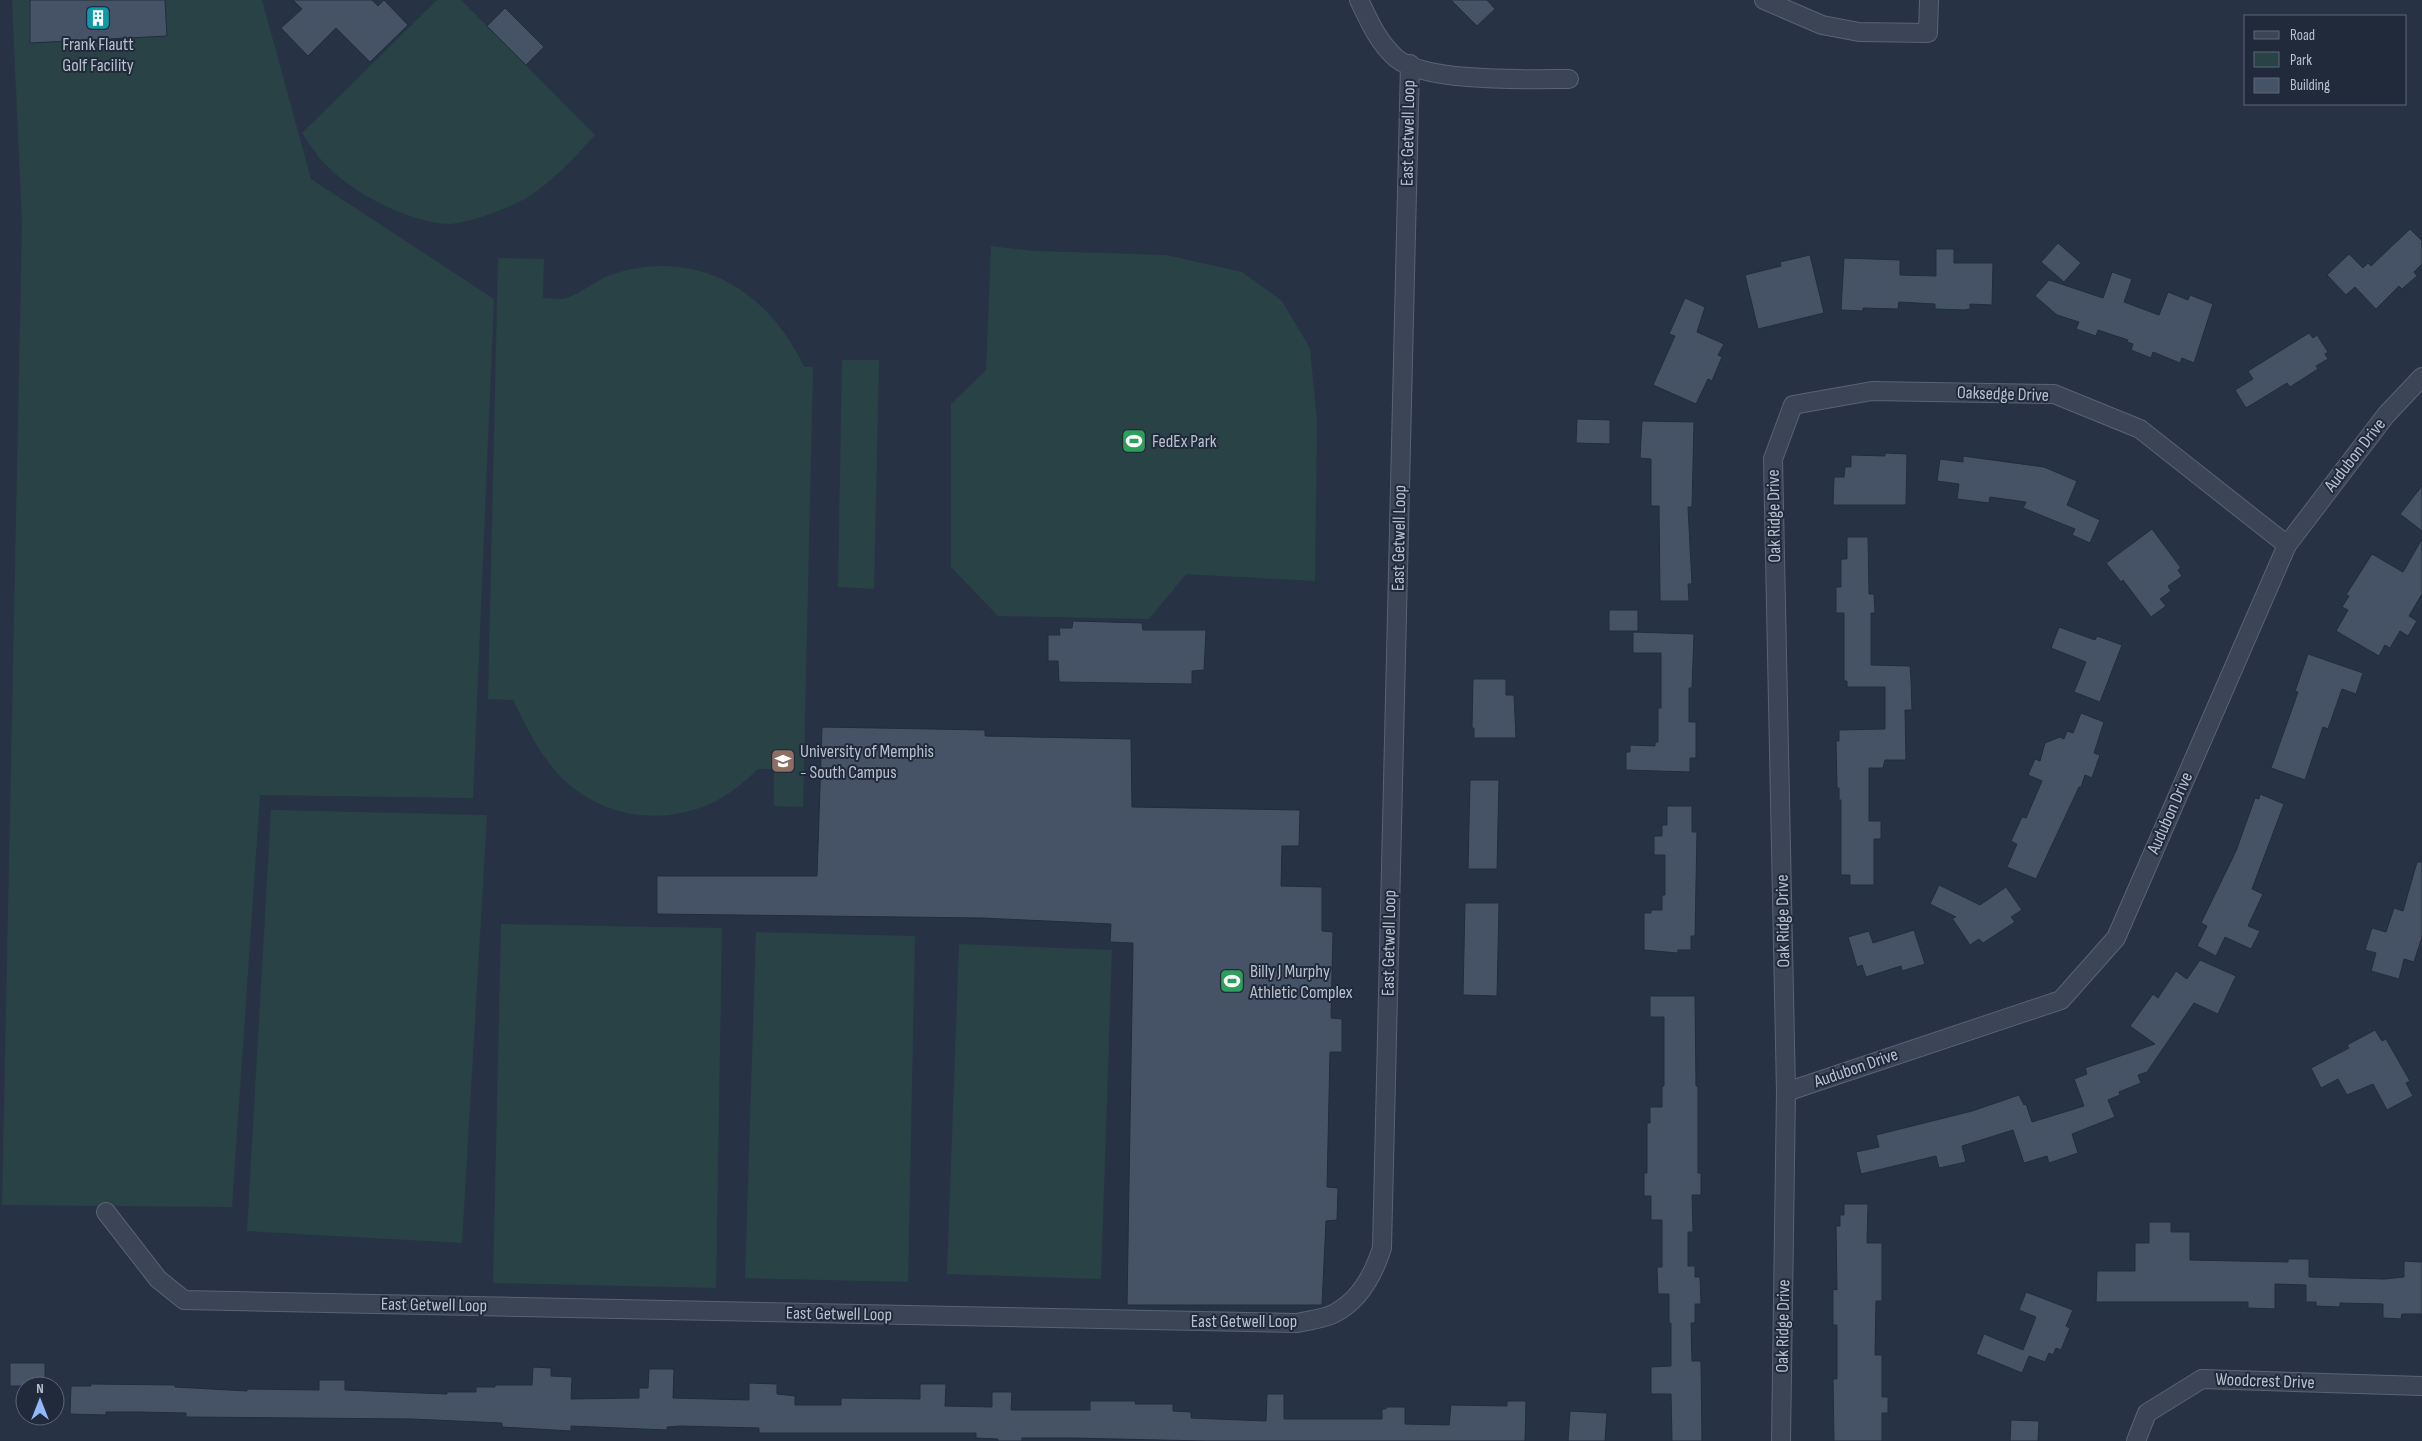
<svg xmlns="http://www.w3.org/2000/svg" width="2422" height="1441" viewBox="0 0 2422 1441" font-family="'Sofia Sans Condensed',sans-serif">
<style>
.green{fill:#294246}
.building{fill:#465367;stroke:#222c3c}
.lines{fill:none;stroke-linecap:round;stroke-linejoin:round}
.minor-casing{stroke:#5a6372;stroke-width:20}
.minor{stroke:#3c4555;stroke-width:18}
.labels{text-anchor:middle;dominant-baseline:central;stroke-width:4;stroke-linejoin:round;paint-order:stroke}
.poi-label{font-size:18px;fill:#b9c1ce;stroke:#202a3a;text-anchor:start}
.street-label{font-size:18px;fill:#b9c1ce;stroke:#202a3a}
</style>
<rect width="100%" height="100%" fill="#273345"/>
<g class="green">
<polygon points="12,0 262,0 311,179 494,299 473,798 260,795 232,1207 2,1205 22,224"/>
<path d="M437,0h24l134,135c-21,23 -41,45 -67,62 -16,10 -61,27 -79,27 -39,-1 -96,-31 -122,-58 -10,-9 -17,-22 -25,-33z"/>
<polygon points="991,246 1034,251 1166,255 1242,272 1282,301 1310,348 1317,421 1315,581 1186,574 1149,619 998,616 951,567 951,404 986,370"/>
<path d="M498,258l46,1 -1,39c7,0 17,2 23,0 10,-2 31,-18 44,-23 85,-29 158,14 194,92h9l-10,440 -29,-1v-37h-16c-13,12 -26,24 -42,32 -50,25 -111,18 -152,-21 -23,-22 -37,-52 -51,-80l-25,-1z"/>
<polygon points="842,360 879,360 874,589 838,587"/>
<polygon points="271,810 487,815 462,1243 247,1231"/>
<polygon points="501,924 722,928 716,1288 493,1283"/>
<polygon points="756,932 915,936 908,1282 745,1278"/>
<polygon points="959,944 1112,950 1101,1279 947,1274"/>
</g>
<g class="building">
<polygon points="30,0 165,0 167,36 30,43"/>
<polygon points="293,0 372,0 378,6 384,0 408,25 370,62 336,28 308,56 281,28 302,9"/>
<polygon points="1451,0 1487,0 1495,9 1477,26"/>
<polygon points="505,8 544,47 526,65 487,26"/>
<polygon points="2410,229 2422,241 2422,264 2414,272 2417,276 2402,289 2399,286 2376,309 2355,287 2346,295 2327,275 2349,254 2363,268 2368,263 2371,266"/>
<polygon points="2058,243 2081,263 2064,282 2041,262"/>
<polygon points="1936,249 1954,249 1954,263 1993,263 1992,305 1970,304 1970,309 1965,310 1935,309 1935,304 1899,302 1898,309 1863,308 1863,311 1841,310 1844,258 1900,260 1900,275 1936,276"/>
<polygon points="1810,255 1824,313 1758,329 1745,275 1781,266 1780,262"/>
<polygon points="2112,272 2132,279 2124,302 2159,315 2168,292 2188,300 2190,295 2213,304 2194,363 2182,358 2180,363 2153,352 2151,358 2131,350 2133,344 2127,342 2128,340 2098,330 2096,336 2076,329 2079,322 2057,315 2035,296 2049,280 2103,298"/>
<polygon points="1685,298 1705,307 1697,332 1724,344 1718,355 1722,357 1712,381 1708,379 1696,404 1653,385 1675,336 1669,334"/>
<polygon points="2309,333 2313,338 2317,335 2328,352 2325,354 2328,359 2316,366 2318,369 2290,387 2287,383 2246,408 2235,390 2253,379 2248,371"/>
<polygon points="1577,419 1610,420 1610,444 1576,443"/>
<polygon points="1642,421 1694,422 1692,507 1688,507 1692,584 1688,584 1689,601 1660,601 1659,506 1651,506 1651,459 1640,458"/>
<polygon points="1885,453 1907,454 1906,505 1833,505 1834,477 1844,477 1845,467 1851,467 1851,455 1885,456"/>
<polygon points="1963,456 2044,467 2077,481 2067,505 2100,520 2090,543 2072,535 2075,529 2023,508 2026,502 1990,497 1989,503 1957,499 1959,484 1937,481 1940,459 1963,462"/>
<polygon points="2422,486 2422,531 2400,514"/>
<polygon points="2152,529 2181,568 2178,570 2182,576 2168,586 2171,591 2160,599 2166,606 2151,617 2123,580 2121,582 2106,563"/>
<polygon points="1847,537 1868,537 1869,594 1874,594 1875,613 1871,613 1871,665 1910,666 1911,679 1912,710 1905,710 1906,760 1885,760 1883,768 1869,768 1869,821 1881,821 1881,839 1874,839 1874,885 1850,885 1850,875 1841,875 1841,800 1839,800 1839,788 1837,788 1836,741 1839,741 1839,730 1885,729 1885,687 1847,687 1847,681 1844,681 1844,613 1836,613 1836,587 1841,587 1841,559 1847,559"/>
<polygon points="2422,539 2422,594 2409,616 2417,621 2408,636 2400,631 2390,648 2385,645 2379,656 2336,631 2348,610 2342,607 2349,596 2346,595 2372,554 2403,572"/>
<rect x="1609" y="610" width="29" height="21"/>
<polygon points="1073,621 1142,623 1143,630 1206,630 1204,670 1192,671 1192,684 1059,682 1058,661 1048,661 1048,635 1060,635 1059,628 1072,628"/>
<polygon points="2059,627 2095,640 2097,636 2122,645 2100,702 2074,692 2086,662 2051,648"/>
<polygon points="1633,632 1694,634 1692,688 1689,688 1689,722 1696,722 1696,758 1690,758 1690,772 1626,770 1626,752 1630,752 1630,745 1655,746 1655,742 1658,742 1658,708 1661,708 1661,653 1633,653"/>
<polygon points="2308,654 2363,673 2356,694 2342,689 2328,729 2323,727 2305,780 2271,768 2298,692 2295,691"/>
<polygon points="1473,679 1506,679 1506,695 1514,695 1516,738 1474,738 1474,728 1472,728"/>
<polygon points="2081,713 2104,722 2094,753 2100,755 2092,778 2085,775 2081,787 2079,787 2036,879 2007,867 2017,844 2011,841 2022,817 2026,818 2042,781 2028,775 2035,759 2040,761 2045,743 2060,737 2064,739 2067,731 2073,733"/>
<polygon points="822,727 985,730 985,736 1131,739 1132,807 1300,810 1299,846 1282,846 1281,886 1322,887 1322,931 1333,932 1331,1018 1342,1019 1342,1052 1330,1052 1327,1187 1338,1188 1337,1220 1326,1221 1322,1305 1127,1305 1133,943 1110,942 1111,924 982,918 657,914 657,876 817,876"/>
<polygon points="1470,780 1499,780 1497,869 1468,869"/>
<polygon points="2260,794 2284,804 2252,889 2263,894 2248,926 2260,931 2251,949 2225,937 2216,956 2197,946 2207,926 2201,923 2236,851 2255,798 2259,799"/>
<polygon points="1667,806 1692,806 1692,832 1697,832 1695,936 1691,936 1691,950 1678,950 1678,953 1644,950 1644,913 1651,913 1651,910 1662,910 1662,895 1665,895 1665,855 1654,855 1654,836 1662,836 1662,825 1667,825"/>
<polygon points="2417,862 2422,862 2422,937 2414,962 2404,959 2399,979 2371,971 2376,953 2365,950 2372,928 2386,932 2394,908 2403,911"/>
<polygon points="1939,885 1980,905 2006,887 2022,910 2011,917 2015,922 1983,943 1979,939 1970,945 1952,918 1956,917 1930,904"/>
<polygon points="1465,903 1499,903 1497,996 1463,995"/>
<polygon points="1914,930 1925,964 1902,971 1901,966 1866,977 1862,965 1857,967 1848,937 1869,931 1873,943"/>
<polygon points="2200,960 2236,976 2218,1014 2194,1003 2147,1072 2138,1075 2141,1083 2119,1092 2120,1095 2108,1100 2115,1117 2072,1134 2078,1153 2049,1163 2047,1156 2024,1163 2013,1130 1962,1146 1966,1162 1939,1168 1936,1156 1861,1174 1856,1152 1879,1147 1876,1135 1972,1111 2019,1095 2024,1105 2026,1104 2032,1122 2084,1106 2074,1079 2087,1074 2085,1068 2155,1044 2130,1026 2153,994 2158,998 2176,971 2187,979"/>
<polygon points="1650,996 1695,996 1696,1086 1698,1086 1698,1173 1701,1173 1701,1195 1692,1195 1693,1232 1688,1232 1688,1266 1695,1266 1695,1277 1700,1277 1701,1304 1695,1304 1695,1323 1691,1323 1692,1361 1701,1361 1702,1441 1672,1441 1671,1394 1651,1394 1651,1367 1671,1366 1671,1323 1669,1323 1669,1294 1658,1294 1657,1267 1662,1267 1662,1220 1651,1220 1651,1196 1644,1196 1644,1173 1647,1173 1647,1123 1650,1123 1650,1107 1662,1107 1662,1086 1664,1086 1664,1017 1650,1017"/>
<polygon points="2375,1030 2382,1041 2386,1039 2410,1081 2406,1083 2413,1096 2387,1110 2373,1084 2347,1095 2338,1079 2321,1088 2311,1068 2349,1048 2347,1045"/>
<polygon points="1844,1204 1868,1204 1867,1243 1882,1243 1882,1301 1876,1301 1875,1355 1882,1355 1882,1397 1888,1397 1888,1413 1882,1413 1882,1441 1834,1441 1833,1379 1837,1379 1837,1325 1833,1325 1833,1289 1837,1290 1836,1226 1840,1226 1840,1215 1844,1215"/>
<polygon points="2149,1222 2171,1222 2171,1232 2190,1232 2190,1260 2288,1262 2288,1259 2309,1259 2309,1277 2384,1279 2404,1277 2404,1261 2422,1262 2422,1314 2402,1314 2401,1319 2383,1318 2383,1304 2340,1303 2340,1307 2316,1306 2316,1302 2306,1302 2306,1285 2275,1284 2275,1309 2248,1308 2248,1302 2096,1302 2097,1271 2135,1271 2135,1243 2149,1243"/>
<polygon points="2026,1292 2073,1310 2066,1326 2070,1328 2061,1350 2056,1348 2053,1355 2049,1353 2045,1362 2029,1356 2022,1373 1976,1354 1984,1334 2023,1350 2036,1317 2019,1310"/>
<rect x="10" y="1363" width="35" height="23"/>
<polygon points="533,1367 551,1368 551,1376 572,1377 571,1399 639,1398 639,1388 648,1388 649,1369 674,1369 673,1398 749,1400 749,1383 777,1384 777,1394 795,1396 795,1405 841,1405 841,1398 920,1399 920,1384 946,1384 945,1406 992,1407 992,1392 1012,1392 1011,1410 1090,1410 1090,1401 1136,1401 1135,1404 1173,1404 1173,1411 1191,1412 1191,1418 1266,1421 1267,1394 1284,1394 1284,1419 1382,1419 1382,1409 1386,1409 1386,1407 1405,1407 1405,1424 1449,1425 1451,1405 1507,1406 1507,1401 1526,1401 1525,1441 1205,1441 1073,1438 1022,1438 1022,1441 998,1441 998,1439 976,1438 976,1433 759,1433 759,1428 680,1426 667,1427 667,1430 571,1426 571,1431 502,1427 502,1423 412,1419 186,1417 186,1413 140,1412 106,1412 106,1415 70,1414 71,1386 91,1386 91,1384 175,1385 175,1387 247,1391 247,1389 319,1390 319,1380 345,1380 345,1390 447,1394 447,1392 476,1392 476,1387 495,1387 495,1385 532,1385"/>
<polygon points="1570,1411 1607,1413 1605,1441 1568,1441"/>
<polygon points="2011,1420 2039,1421 2038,1441 2010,1441"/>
</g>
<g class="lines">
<defs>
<g id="minor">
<path d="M1359,0c10,21 19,42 37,58 29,25 134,21 173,21"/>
<polyline points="1764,0 1822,25 1859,32 1928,33 1929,0"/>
<polyline points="1786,1092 2061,1000 2116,938 2287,545 2386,415 2422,377"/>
<path d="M106,1212l52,67 26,21 1113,23c12,-3 28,-4 38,-10 25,-13 39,-40 47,-65l28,-1184"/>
<polyline points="1781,1441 1786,1092 1773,459 1793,405 1872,391 2054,394 2140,429 2287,545"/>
<polyline points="2136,1441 2147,1413 2202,1379 2422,1386"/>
</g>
</defs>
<use href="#minor" class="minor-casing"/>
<use href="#minor" class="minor"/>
</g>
<defs>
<symbol id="building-square" viewBox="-11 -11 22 22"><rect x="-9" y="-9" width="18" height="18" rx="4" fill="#0f9aa8" stroke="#202a3a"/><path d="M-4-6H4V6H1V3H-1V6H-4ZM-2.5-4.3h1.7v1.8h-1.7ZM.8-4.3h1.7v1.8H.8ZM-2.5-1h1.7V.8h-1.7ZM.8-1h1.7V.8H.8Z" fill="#fff"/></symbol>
<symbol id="stadium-square" viewBox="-11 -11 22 22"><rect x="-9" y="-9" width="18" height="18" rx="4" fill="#2e9e5b" stroke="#202a3a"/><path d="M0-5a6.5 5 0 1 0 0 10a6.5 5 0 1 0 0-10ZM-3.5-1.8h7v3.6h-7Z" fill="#fff"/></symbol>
<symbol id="university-square" viewBox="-11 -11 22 22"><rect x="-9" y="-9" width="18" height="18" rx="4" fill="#8d6e63" stroke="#202a3a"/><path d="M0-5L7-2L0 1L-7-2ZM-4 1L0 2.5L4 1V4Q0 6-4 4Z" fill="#fff"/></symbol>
</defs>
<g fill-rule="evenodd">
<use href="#building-square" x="84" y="4" width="28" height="28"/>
<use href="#stadium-square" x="1120" y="427" width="28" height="28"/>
<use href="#university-square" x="769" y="747" width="28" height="28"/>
<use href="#stadium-square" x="1218" y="967" width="28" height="28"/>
</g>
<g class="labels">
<g class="poi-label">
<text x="98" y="44" text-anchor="middle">Frank Flautt<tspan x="98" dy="21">Golf Facility</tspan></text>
<text x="1152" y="441">FedEx Park</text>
<text x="800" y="751">University of Memphis<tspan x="800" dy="21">- South Campus</tspan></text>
<text x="1250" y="971">Billy J Murphy<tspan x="1250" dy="21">Athletic Complex</tspan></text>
</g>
<g class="street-label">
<text transform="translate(1408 133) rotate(-89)">East Getwell Loop</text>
<text transform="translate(2003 394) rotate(2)">Oaksedge Drive</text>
<text transform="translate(2355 455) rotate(-52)">Audubon Drive</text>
<text transform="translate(1774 516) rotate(-91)">Oak Ridge Drive</text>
<text transform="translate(1399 538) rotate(-89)">East Getwell Loop</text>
<text transform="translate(2170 813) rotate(-66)">Audubon Drive</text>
<text transform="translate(1783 921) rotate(-91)">Oak Ridge Drive</text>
<text transform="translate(1389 943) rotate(-89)">East Getwell Loop</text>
<text transform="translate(1856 1068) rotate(-19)">Audubon Drive</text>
<text transform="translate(434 1305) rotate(1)">East Getwell Loop</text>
<text transform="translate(839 1314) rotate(1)">East Getwell Loop</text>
<text x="1244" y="1321">East Getwell Loop</text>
<text transform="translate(1783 1326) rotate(-89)">Oak Ridge Drive</text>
<text transform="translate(2265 1381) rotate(2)">Woodcrest Drive</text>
</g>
</g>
<rect x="2244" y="15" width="162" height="90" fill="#202a3a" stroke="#5d6675"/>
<rect x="2254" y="31" width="25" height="8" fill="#3c4555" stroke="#5d6675"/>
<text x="2290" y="40" font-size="15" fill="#b9c1ce">Road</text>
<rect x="2254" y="52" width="25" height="15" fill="#294246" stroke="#5d6675"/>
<text x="2290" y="65" font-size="15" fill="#b9c1ce">Park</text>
<rect x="2254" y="78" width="25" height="15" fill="#465367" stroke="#5d6675"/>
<text x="2290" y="90" font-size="15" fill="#b9c1ce">Building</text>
<g transform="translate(40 1401)"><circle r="24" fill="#202a3a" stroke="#5d6675"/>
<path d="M0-4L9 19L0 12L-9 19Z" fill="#91b8fc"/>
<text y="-8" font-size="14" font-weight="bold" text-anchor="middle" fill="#b9c1ce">N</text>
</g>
</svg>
